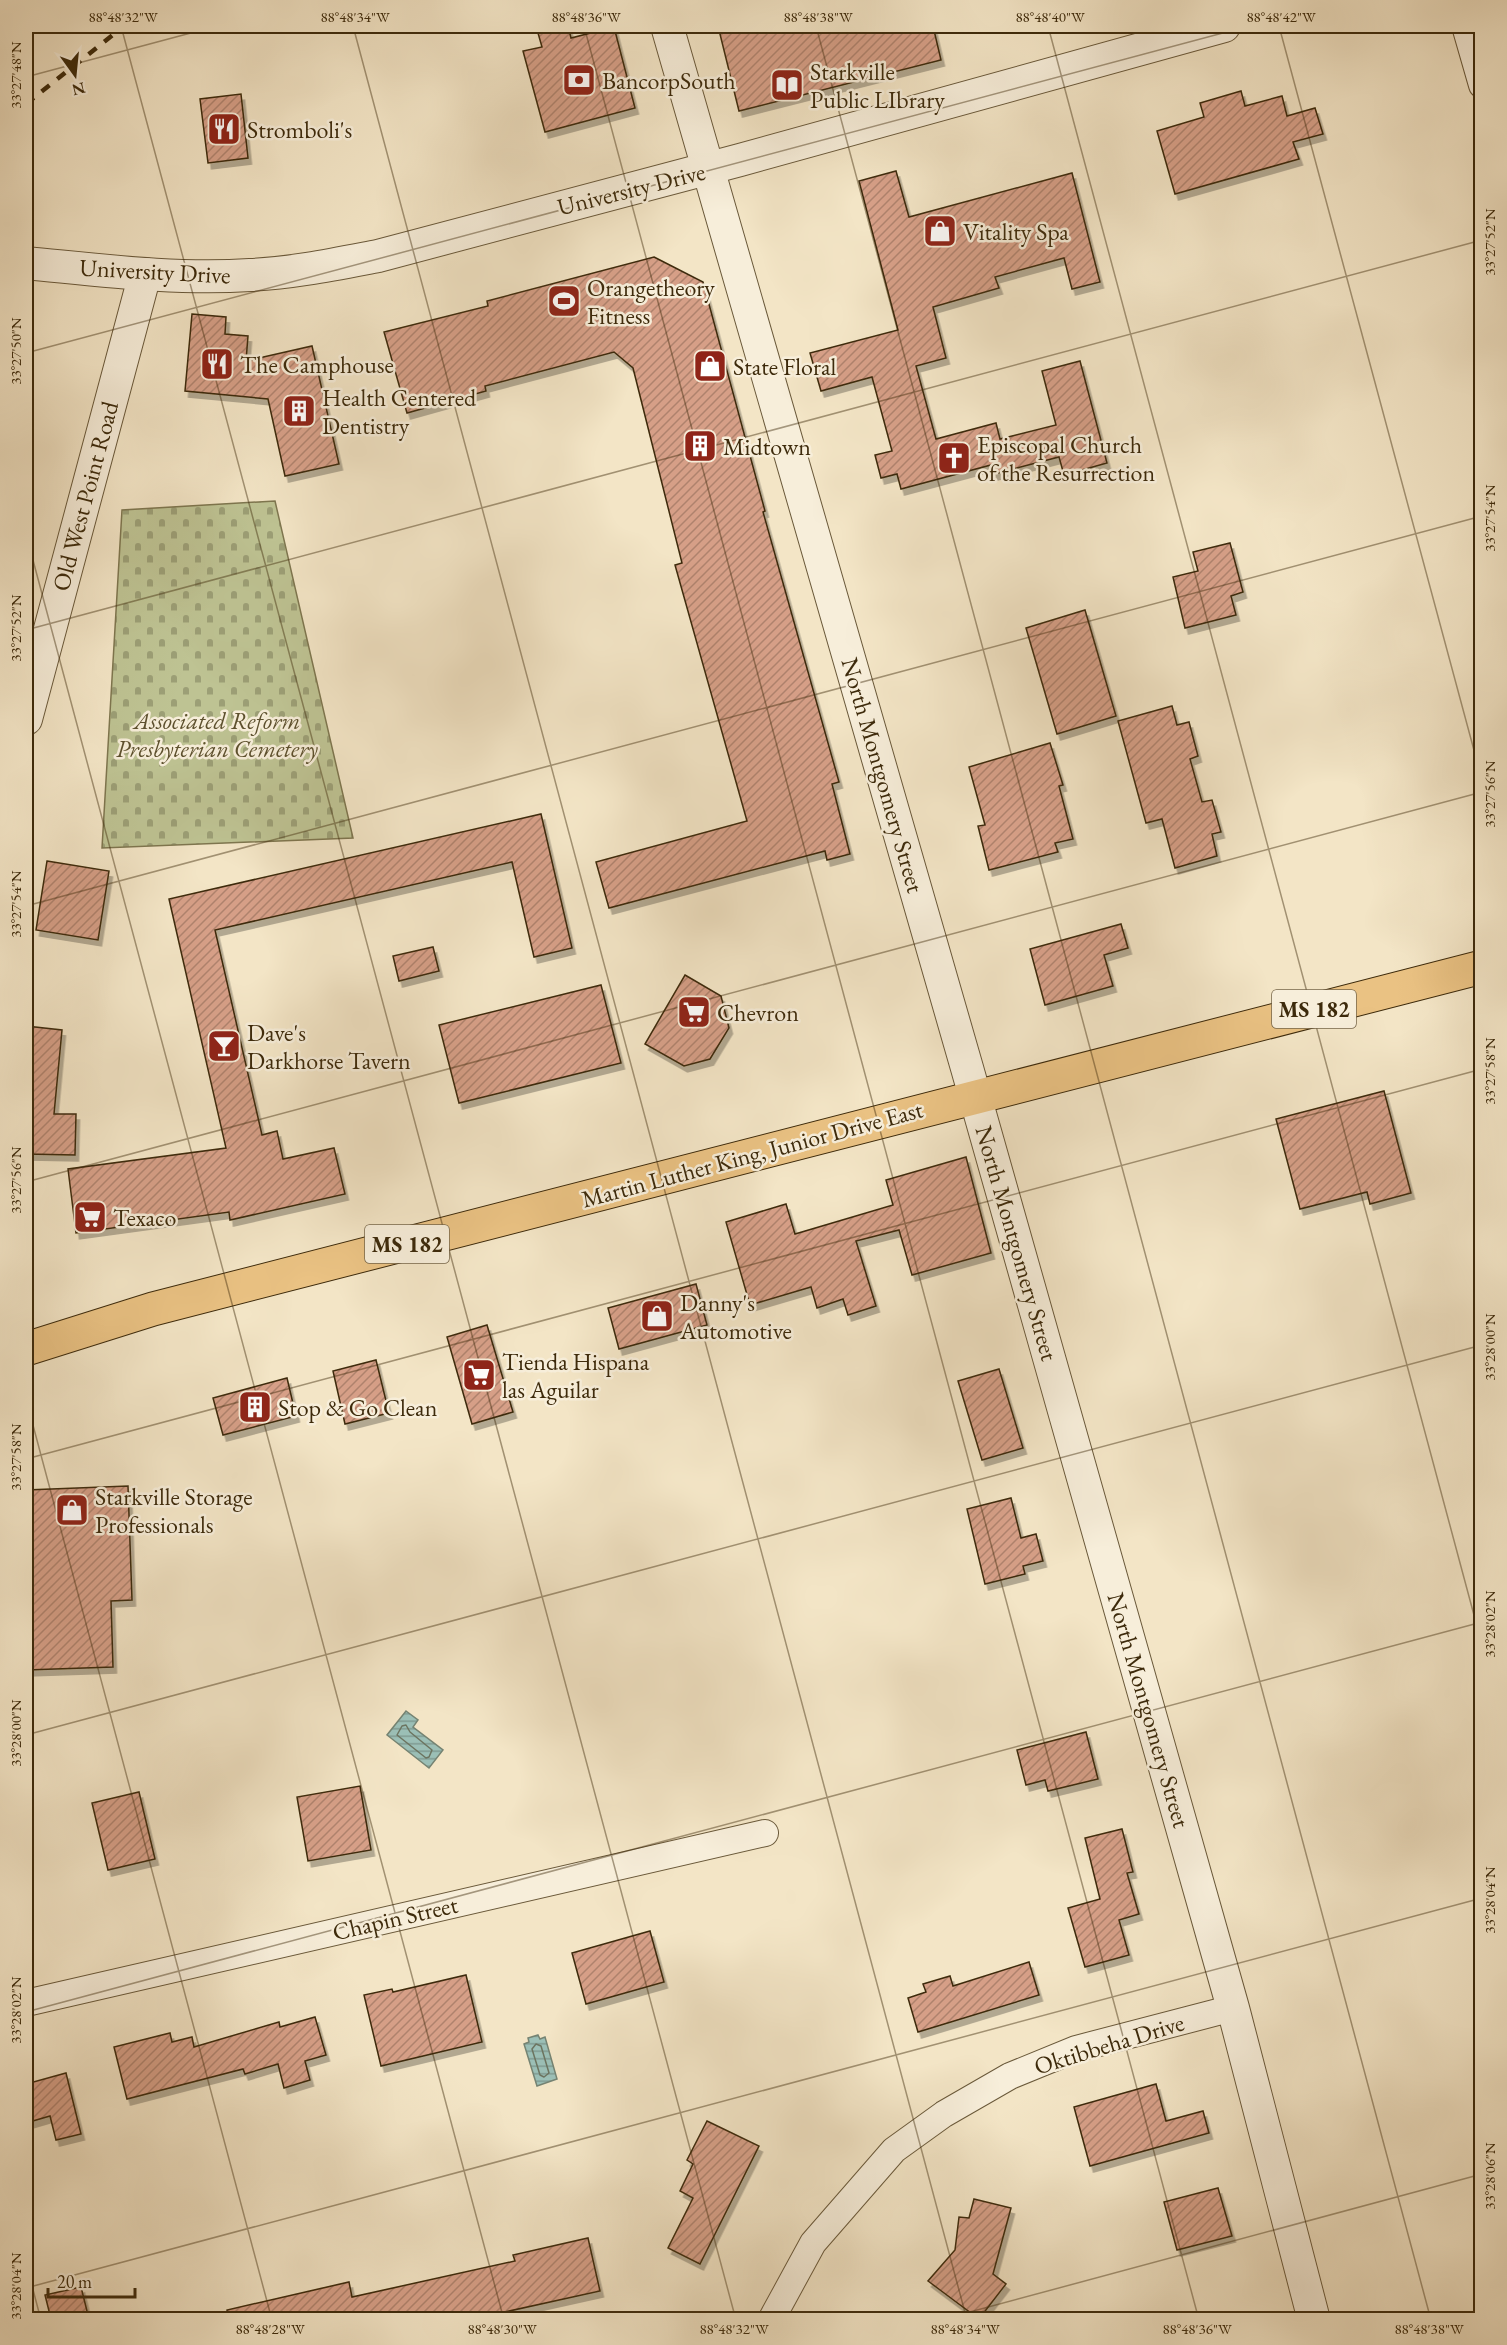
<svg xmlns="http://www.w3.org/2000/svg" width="1507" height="2345" viewBox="0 0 1507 2345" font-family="'EB Garamond',serif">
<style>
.cemetery{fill:url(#cemetery-stones);stroke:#7e764f;stroke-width:1.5}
.water{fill:url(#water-rules);stroke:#758372;stroke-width:1.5}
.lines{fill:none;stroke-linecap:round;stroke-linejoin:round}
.shore{stroke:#6c7460;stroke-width:1.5}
.building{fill:url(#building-hatch);stroke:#3d2a0b;stroke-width:1.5;filter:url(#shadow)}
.minor-casing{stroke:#6a593a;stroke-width:28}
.tertiary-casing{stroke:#6a593a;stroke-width:34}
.primary-casing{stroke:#3d2a0b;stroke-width:35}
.minor{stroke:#f7eeda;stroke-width:26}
.tertiary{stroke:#f7eeda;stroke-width:32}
.primary{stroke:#eac283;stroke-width:33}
.rail{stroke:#3d2a0b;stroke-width:4.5;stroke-dasharray:10 10;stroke-linecap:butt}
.ticks{fill:none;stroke:#3d2a0b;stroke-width:1.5;stroke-opacity:0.45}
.labels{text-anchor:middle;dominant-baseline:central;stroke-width:5;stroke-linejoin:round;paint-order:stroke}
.shield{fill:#f7eeda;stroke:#756549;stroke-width:1.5}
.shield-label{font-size:22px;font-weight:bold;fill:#3d2a0b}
.poi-label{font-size:24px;fill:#3d2a0b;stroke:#f7eeda;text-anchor:start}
.street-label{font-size:24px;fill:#3d2a0b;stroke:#f7eeda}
.park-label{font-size:24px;font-style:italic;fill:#5d502d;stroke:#f7eeda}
.neatline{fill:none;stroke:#3d2a0b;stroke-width:2}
.ticks-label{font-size:15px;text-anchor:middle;fill:#3d2a0b}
</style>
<defs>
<pattern id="cemetery-stones" width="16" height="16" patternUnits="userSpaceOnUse" patternTransform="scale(1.5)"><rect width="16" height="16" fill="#bec393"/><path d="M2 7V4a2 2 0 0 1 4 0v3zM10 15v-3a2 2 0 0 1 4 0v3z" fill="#9c9f76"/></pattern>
<pattern id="water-rules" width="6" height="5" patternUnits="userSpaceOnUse" patternTransform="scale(1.5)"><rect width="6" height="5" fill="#9bbfb6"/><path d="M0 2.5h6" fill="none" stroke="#809b92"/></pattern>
<pattern id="building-hatch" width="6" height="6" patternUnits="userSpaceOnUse" patternTransform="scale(1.5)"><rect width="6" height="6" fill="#d69f87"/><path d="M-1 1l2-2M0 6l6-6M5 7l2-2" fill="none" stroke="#af826d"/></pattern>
<filter id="shadow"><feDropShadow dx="3.5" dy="6" stdDeviation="0" flood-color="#0004"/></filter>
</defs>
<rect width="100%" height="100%" fill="#f3e5c6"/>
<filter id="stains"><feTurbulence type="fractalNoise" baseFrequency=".00333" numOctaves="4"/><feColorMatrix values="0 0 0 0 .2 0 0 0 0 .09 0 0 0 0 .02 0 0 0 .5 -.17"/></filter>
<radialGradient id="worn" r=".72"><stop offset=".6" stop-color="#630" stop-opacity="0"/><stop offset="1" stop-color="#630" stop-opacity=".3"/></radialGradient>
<polygon class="cemetery" points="275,501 353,838 102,848 122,510"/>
<g class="water">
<polygon points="406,1711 418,1720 413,1727 443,1750 429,1768 387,1735"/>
<polygon points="538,2035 540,2039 545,2037 557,2079 537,2086 524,2044 529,2042 528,2038"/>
</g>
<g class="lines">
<g class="shore">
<polygon points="406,1725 410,1732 432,1750 429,1757 426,1758 397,1735 402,1726"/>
<polygon points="536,2044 541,2046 549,2073 544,2077 540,2075 532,2049"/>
</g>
</g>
<g class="building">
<polygon points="536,26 568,26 571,38 614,27 635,108 545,132 523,51 542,47"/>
<polygon points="718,26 933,26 941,60 739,111"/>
<polygon points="1241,91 1245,106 1282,96 1287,116 1315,108 1323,134 1293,142 1299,159 1175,194 1157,131 1204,117 1200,103"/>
<polygon points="241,94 248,158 208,163 200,99"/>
<polygon points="896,171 909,217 1072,173 1100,282 1072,289 1064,258 995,277 999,288 933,307 946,358 916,366 936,439 996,423 1000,439 1056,425 1042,371 1080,361 1107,463 1064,475 1059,457 994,474 991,465 901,489 897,474 881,478 875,455 892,451 872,377 821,391 810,353 898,330 859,181"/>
<polygon points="654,257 703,282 765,511 763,512 839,782 832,784 850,854 827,860 825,851 609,908 596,862 747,821 675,565 682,563 633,368 614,352 485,386 486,391 407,413 384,332 488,306 487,301"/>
<polygon points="192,314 226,317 225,334 248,336 246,361 312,346 339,464 285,476 268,399 185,391"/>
<polygon points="1230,543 1243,592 1231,596 1236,615 1185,628 1173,577 1198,571 1193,552"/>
<polygon points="1085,610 1116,716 1057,734 1026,628"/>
<polygon points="1172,706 1177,725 1189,722 1198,756 1190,759 1202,802 1212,800 1221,832 1212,834 1217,856 1175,868 1162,819 1146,823 1118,721"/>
<polygon points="1050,743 1063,785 1059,786 1073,839 1055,843 1058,852 989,870 978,826 985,825 969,767"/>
<polygon points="541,814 572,948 534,957 512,862 215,930 262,1135 277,1131 283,1159 334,1148 345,1194 230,1220 229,1212 76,1233 68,1169 226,1148 169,899"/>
<polygon points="47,861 109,871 98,940 36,930"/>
<polygon points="1121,924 1128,948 1104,955 1113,986 1045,1005 1030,949"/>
<polygon points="433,947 439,971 399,981 393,956"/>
<polygon points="685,975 721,996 729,1028 710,1059 684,1066 645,1044"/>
<polygon points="601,985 621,1063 459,1103 439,1025"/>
<polygon points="26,1026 62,1030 54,1114 76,1114 75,1155 26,1154"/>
<polygon points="1384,1091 1411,1193 1370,1204 1367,1192 1300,1209 1276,1119"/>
<polygon points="966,1157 991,1253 912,1275 899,1230 856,1241 876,1306 848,1315 843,1299 817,1308 811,1287 750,1305 726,1222 786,1204 795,1234 893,1205 886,1180"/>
<polygon points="696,1284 707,1325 619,1349 608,1308"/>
<polygon points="487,1325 513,1412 472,1424 447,1337"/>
<polygon points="376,1360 389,1413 345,1424 333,1371"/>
<polygon points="999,1369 1023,1448 982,1460 958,1381"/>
<polygon points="287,1378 296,1416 223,1435 213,1398"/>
<polygon points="128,1486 132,1600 111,1601 113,1667 26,1670 26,1490"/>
<polygon points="1011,1498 1021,1538 1036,1534 1043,1561 1023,1566 1025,1574 985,1584 967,1509"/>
<polygon points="1086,1732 1098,1779 1048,1791 1045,1780 1026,1785 1017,1750"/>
<polygon points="360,1786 371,1850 308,1861 297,1797"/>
<polygon points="139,1792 155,1859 108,1870 92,1803"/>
<polygon points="1122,1829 1133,1872 1127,1873 1139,1914 1119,1920 1129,1955 1085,1967 1068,1908 1100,1899 1085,1838"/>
<polygon points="650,1931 664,1982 586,2004 572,1953"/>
<polygon points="1029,1962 1039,1995 918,2032 908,1998 926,1992 923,1984 950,1976 953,1986"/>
<polygon points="466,1975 482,2042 381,2066 364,1995 392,1989 393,1992"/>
<polygon points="315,2017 326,2055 305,2061 310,2080 284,2088 278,2064 245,2074 243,2069 127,2099 114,2047 170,2033 172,2042 192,2037 194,2047 279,2022 280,2027"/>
<polygon points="66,2073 81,2134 56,2140 50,2116 26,2123 26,2084"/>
<polygon points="1156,2084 1166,2121 1203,2111 1209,2133 1090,2166 1074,2107"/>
<polygon points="707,2121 759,2146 700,2264 668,2248 693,2198 680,2191 693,2164 687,2160"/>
<polygon points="1218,2188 1232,2236 1177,2250 1164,2202"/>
<polygon points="974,2199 1011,2208 993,2274 1006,2284 979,2319 928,2281 955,2250 959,2217 969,2218"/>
<polygon points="588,2238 600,2291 491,2315 492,2319 228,2319 227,2310 349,2282 352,2297 515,2261 513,2255"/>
<polygon points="81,2287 89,2319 51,2319 45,2295"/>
</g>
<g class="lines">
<defs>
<g id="minor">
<polyline points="1465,26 1482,85"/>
<polyline points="26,2003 765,1833"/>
<polyline points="771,2320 813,2243 894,2150 944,2114 1010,2076 1076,2049 1233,2008"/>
</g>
<g id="tertiary">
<polyline points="667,26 967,1068 1233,2008 1314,2320"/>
<path d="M26,263c74,7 150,17 224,12 43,-2 86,-11 128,-19l362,-96 484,-134"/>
<polyline points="26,719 145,274"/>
</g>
<polyline id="primary" points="26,1349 153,1309 1482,967"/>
</defs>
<use href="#minor" class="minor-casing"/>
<use href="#tertiary" class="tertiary-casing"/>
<use href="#primary" class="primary-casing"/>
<use href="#minor" class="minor"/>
<use href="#tertiary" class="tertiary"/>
<use href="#primary" class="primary"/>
<polyline class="rail" points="26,104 124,26"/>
</g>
<path class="ticks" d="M121,26l615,2294M353,26l614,2294M584,26l615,2294M816,26l615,2294M1048,26l434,1619M1279,26l203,754M26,77l191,-51M26,353l1223,-327M26,534l478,1786M26,630l1456,-390M26,906l1456,-390M26,1182l1456,-390M26,1399l246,921M26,1459l1456,-390M26,1735l1456,-390M26,2012l1456,-390M26,2263l15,57M26,2288l1456,-390M940,2320l542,-146"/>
<defs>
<symbol id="bank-square" viewBox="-11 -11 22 22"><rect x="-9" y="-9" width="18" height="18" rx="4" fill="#8f2418" stroke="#f7eeda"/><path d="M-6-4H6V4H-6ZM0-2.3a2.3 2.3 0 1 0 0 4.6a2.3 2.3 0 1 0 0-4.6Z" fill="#fff"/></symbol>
<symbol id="library-square" viewBox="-11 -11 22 22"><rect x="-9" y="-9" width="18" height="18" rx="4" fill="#8f2418" stroke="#f7eeda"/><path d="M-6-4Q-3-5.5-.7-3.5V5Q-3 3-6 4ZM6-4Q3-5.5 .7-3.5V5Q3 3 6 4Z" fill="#fff"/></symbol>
<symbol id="restaurant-square" viewBox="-11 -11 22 22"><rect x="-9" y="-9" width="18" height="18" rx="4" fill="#8f2418" stroke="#f7eeda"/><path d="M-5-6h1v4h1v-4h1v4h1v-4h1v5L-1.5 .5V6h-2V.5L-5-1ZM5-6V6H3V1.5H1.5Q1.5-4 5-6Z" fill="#fff"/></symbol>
<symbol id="shop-square" viewBox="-11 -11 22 22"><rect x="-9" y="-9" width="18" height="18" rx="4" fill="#8f2418" stroke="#f7eeda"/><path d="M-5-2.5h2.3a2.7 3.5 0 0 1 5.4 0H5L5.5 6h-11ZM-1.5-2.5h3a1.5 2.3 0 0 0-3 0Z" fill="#fff"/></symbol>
<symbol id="stadium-square" viewBox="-11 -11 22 22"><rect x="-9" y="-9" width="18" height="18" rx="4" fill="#8f2418" stroke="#f7eeda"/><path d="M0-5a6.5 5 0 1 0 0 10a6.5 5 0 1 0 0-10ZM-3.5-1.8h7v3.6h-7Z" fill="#fff"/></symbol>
<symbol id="building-square" viewBox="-11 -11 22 22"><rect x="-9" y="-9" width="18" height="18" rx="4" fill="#8f2418" stroke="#f7eeda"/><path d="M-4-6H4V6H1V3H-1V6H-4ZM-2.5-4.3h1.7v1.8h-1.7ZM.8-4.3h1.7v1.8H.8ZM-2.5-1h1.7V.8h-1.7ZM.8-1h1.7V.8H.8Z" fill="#fff"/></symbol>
<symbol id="church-square" viewBox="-11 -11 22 22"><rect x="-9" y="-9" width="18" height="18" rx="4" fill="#8f2418" stroke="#f7eeda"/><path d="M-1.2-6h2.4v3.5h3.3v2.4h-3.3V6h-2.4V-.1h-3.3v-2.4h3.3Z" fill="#fff"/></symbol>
<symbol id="supermarket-square" viewBox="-11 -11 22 22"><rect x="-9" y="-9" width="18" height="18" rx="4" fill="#8f2418" stroke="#f7eeda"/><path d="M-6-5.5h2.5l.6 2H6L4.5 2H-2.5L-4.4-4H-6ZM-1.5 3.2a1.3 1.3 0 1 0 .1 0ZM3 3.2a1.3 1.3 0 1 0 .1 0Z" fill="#fff"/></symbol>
<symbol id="bar-square" viewBox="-11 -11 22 22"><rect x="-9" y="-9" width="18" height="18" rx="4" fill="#8f2418" stroke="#f7eeda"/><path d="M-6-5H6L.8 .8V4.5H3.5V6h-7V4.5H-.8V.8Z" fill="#fff"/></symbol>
</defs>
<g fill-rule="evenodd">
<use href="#bank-square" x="560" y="61" width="38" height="38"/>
<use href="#library-square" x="768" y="66" width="38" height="38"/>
<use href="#restaurant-square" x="205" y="110" width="38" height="38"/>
<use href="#shop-square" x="921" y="212" width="38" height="38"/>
<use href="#stadium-square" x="545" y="282" width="38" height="38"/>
<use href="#restaurant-square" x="198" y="345" width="38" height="38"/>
<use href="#shop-square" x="691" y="347" width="38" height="38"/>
<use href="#building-square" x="280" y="392" width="38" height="38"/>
<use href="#building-square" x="681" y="427" width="38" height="38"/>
<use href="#church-square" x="935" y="439" width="38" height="38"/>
<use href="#supermarket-square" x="675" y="993" width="38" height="38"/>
<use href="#bar-square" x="205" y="1027" width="38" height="38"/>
<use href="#supermarket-square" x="71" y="1198" width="38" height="38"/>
<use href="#shop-square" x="638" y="1297" width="38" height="38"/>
<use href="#supermarket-square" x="460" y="1356" width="38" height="38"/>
<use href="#building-square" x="236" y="1388" width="38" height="38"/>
<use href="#shop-square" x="53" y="1491" width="38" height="38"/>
</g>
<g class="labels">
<g class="shield">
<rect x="1272" y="990" width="84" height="38" rx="4.5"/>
<rect x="365" y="1225" width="84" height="38" rx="4.5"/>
</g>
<g class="shield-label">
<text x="1314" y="1009">MS 182</text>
<text x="407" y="1244">MS 182</text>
</g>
<g class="poi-label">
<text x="810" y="71">Starkville<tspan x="810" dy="28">Public LIbrary</tspan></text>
<text x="602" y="80">BancorpSouth</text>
<text x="247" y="129">Stromboli's</text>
<text x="963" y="231">Vitality Spa</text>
<text x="587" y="287">Orangetheory<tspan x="587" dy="28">Fitness</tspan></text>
<text x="240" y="364">The Camphouse</text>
<text x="733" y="366">State Floral</text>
<text x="322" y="397">Health Centered<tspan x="322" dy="28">Dentistry</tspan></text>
<text x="977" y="444">Episcopal Church<tspan x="977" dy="28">of the Resurrection</tspan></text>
<text x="723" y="446">Midtown</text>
<text x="717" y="1012">Chevron</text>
<text x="247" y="1032">Dave's<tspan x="247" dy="28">Darkhorse Tavern</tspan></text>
<text x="113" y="1217">Texaco</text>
<text x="680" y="1302">Danny's<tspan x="680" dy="28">Automotive</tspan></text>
<text x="502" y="1361">Tienda Hispana<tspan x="502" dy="28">las Aguilar</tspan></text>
<text x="278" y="1407">Stop &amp; Go Clean</text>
<text x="95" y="1496">Starkville Storage<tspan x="95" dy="28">Professionals</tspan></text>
</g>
<g class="street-label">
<text transform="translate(631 189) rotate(-14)">University Drive</text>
<text transform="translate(155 271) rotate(3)">University Drive</text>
<text transform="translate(85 496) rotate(-75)">Old West Point Road</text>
<text transform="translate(883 775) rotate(74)">North Montgomery Street</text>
<text transform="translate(752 1154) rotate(-15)">Martin Luther King, Junior Drive East</text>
<text transform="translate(1017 1243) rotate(74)">North Montgomery Street</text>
<text transform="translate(1149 1710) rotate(74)">North Montgomery Street</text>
<text transform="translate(395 1918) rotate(-13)">Chapin Street</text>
<text transform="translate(1109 2044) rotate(-17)">Oktibbeha Drive</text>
</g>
<g class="park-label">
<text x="217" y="720">Associated Reform<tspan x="217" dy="28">Presbyterian Cemetery</tspan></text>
</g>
</g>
<rect width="1507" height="2345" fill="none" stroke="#f3e5c6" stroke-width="66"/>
<g transform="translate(75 75) rotate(165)" stroke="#f7eeda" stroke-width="4.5" paint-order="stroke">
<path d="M0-4.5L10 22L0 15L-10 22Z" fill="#3d2a0b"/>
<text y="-9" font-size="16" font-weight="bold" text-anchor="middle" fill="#3d2a0b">N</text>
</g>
<path d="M48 2288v9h87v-9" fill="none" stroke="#3d2a0b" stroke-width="3"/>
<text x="57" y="2288" font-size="18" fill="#3d2a0b" stroke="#f7eeda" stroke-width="4.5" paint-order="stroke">20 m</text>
<rect x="33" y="33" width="1441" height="2279" class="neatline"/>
<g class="ticks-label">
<text x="123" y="22">88°48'32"W</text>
<text x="355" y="22">88°48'34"W</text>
<text x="586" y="22">88°48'36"W</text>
<text x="818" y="22">88°48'38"W</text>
<text x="1050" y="22">88°48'40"W</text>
<text x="1281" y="22">88°48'42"W</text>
<text transform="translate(16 75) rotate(-90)" y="5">33°27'48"N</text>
<text transform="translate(1490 242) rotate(-90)" y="5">33°27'52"N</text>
<text transform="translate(16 351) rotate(-90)" y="5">33°27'50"N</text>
<text transform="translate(1490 518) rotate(-90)" y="5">33°27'54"N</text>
<text transform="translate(16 628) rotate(-90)" y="5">33°27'52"N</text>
<text transform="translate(1490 794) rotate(-90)" y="5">33°27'56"N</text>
<text transform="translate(16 904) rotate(-90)" y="5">33°27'54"N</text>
<text transform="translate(1490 1071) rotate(-90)" y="5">33°27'58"N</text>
<text transform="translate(16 1180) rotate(-90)" y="5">33°27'56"N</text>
<text transform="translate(1490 1347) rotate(-90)" y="5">33°28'00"N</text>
<text transform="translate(16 1457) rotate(-90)" y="5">33°27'58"N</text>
<text transform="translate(1490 1624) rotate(-90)" y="5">33°28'02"N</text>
<text transform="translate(16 1733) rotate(-90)" y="5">33°28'00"N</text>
<text transform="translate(1490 1900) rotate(-90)" y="5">33°28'04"N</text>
<text transform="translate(16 2010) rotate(-90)" y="5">33°28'02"N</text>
<text transform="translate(1490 2176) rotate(-90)" y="5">33°28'06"N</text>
<text transform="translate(16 2286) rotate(-90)" y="5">33°28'04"N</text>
<text x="270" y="2334">88°48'28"W</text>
<text x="502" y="2334">88°48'30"W</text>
<text x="734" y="2334">88°48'32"W</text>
<text x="965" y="2334">88°48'34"W</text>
<text x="1197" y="2334">88°48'36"W</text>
<text x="1429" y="2334">88°48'38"W</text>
</g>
<rect width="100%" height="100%" filter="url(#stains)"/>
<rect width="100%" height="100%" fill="url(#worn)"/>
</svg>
